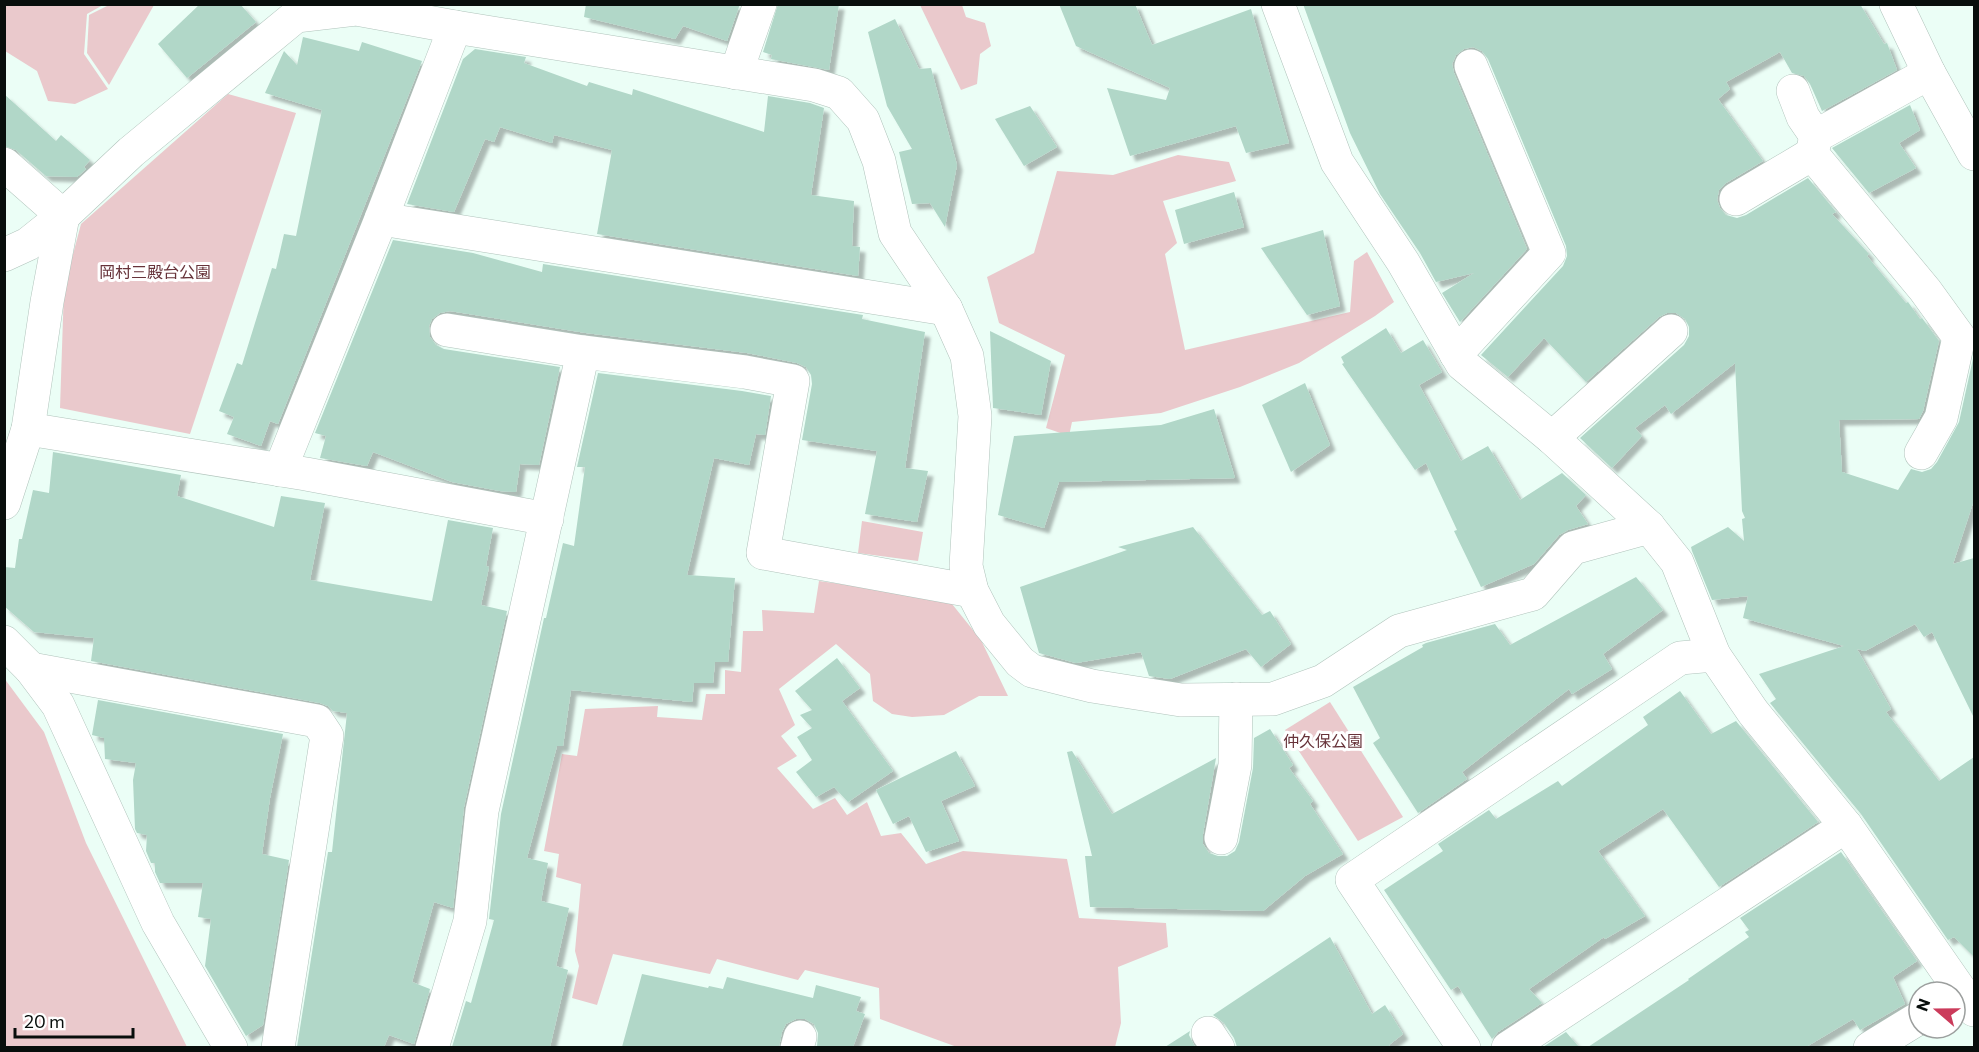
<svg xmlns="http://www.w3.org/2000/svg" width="1979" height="1052" viewBox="0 0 1979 1052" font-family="Commissioner,'Noto Sans JP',sans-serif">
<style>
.green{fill:#eac9cc}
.building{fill:#b1d7c8;filter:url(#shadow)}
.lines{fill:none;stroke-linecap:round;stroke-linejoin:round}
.minor-casing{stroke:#b0c3bb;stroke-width:34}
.minor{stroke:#fff;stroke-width:33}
.labels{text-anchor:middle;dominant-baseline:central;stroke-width:6;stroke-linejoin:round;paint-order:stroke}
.park-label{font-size:16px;fill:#67333a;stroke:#fff}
</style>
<defs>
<filter id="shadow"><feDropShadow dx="5.5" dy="5.5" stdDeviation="1.5" flood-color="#0004"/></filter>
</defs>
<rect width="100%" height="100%" fill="#ebfef6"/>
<g class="green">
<polygon points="4,5 103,5 87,14 84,54 108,89 75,104 48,101 37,71 5,51"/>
<polygon points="109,5 154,5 109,85 87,53 89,15"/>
<polygon points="920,5 962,5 966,17 985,23 991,46 980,54 977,84 961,90"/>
<polygon points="228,94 296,113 190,434 60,408 64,288 81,224"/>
<polygon points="1178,155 1229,162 1236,181 1163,201 1177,243 1165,254 1185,350 1350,312 1354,261 1367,252 1394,302 1375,316 1299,363 1240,387 1161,413 1072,422 1069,436 1046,428 1065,355 999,323 987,277 1034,253 1057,171 1113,175"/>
<polygon points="862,521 923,532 918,561 858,553"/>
<polygon points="819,581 948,599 981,640 1008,696 979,696 944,715 912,717 892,714 873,701 870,674 836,644 779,689 795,725 781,736 797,756 777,768 813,809 835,798 847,815 867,802 881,836 901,833 926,864 963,851 1067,859 1079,918 1166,923 1168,947 1118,967 1121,1023 1115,1047 957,1047 880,1019 879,988 805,970 798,980 717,959 710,974 613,954 597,1005 572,998 579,966 575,951 581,884 556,877 559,854 544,851 562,754 577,756 585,709 658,706 657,717 702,720 706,694 725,694 725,670 741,672 743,631 763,631 762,610 814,613"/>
<polygon points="4,678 44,732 86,843 187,1047 5,1047"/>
<polygon points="1330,702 1403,817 1358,841 1285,730"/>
</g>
<g class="building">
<polygon points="200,4 240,4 256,22 187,78 158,44"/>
<polygon points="586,4 740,4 727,41 683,26 675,39 584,17"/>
<polygon points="778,4 839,4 829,70 771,59 772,55 763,52"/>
<polygon points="1059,4 1135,4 1152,45 1251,9 1289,143 1246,153 1236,126 1130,156 1107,88 1166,100 1170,88 1076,46"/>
<polygon points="1303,4 1860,4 1884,44 1887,43 1897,70 1822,111 1810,84 1804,76 1792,73 1780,52 1726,82 1730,89 1718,99 1763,161 1726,183 1719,190 1717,200 1720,208 1726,215 1737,218 1746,215 1808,178 1836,212 1832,214 1869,254 1867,256 1906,303 1908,302 1920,319 1922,318 1939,341 1923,411 1919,419 1839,420 1842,472 1898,490 1911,469 1922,472 1931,469 1937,462 1959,422 1974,354 1974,500 1953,564 1974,558 1974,718 1932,632 1924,637 1915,624 1865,651 1857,649 1891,709 1886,712 1939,781 1974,757 1974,957 1954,937 1948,940 1861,814 1770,703 1776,699 1759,674 1844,646 1743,618 1748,596 1712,600 1692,551 1691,547 1728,527 1744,541 1742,519 1745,518 1742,511 1735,363 1671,414 1665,405 1635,428 1642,436 1612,468 1580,438 1684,345 1689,336 1689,327 1685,319 1676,313 1667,313 1659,317 1586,382 1544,338 1508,377 1481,355 1563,266 1567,256 1566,246 1488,59 1482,51 1473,47 1464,49 1456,55 1452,64 1454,73 1527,249 1460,322 1442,293 1474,273 1436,282 1420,253 1380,194 1350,133"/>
<polygon points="895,19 919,69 931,68 957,165 945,227 930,203 912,204 899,152 912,149 887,106 868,32"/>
<polygon points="303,37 359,51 362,42 422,61 278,424 270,421 261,446 227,434 234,417 219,411 237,363 242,365 272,268 276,269 284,234 296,236 322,110 265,93 284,51 297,65"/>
<polygon points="475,49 526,57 524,63 587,86 589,82 632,95 633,89 764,132 768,96 810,103 824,108 811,195 854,201 852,246 860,247 858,276 597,234 612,150 554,135 552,143 500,127 494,142 485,139 454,212 407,204 463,59"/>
<polygon points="4,94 56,141 61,135 90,160 84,167 86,169 77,177 46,176 16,150 4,146"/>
<polygon points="1910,105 1920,130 1899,143 1916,168 1869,193 1832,148"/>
<polygon points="1030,106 1057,147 1024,166 995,119"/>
<polygon points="1234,192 1244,227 1184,244 1175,210"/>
<polygon points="1323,230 1340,306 1307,315 1261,248"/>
<polygon points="393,240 473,253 542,272 543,264 863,315 862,319 925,332 905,468 928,471 917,522 865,514 877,451 802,440 812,384 811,375 806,367 797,363 747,353 586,333 450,311 440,313 432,319 429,326 430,337 436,345 444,349 560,367 539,465 520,464 516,492 500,491 452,482 373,452 367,466 320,458 326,436 315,433"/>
<polygon points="1386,328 1401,353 1423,340 1442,372 1419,385 1461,461 1488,446 1520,500 1562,473 1586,495 1576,506 1588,524 1568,530 1559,535 1534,564 1481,587 1454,531 1457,530 1426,463 1415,470 1342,364 1344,363 1341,357"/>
<polygon points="990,331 1051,361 1041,415 993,408"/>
<polygon points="598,373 742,391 771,396 765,435 756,434 749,465 714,458 687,575 735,578 728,662 715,662 713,683 694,683 692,702 571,690 563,746 557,746 527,858 548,863 541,901 569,908 556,966 568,970 550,1047 452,1047 466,1001 471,1003 494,920 489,919 501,814 544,618 546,618 563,543 574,546 585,467 577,467"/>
<polygon points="1305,383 1330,445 1291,472 1262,405"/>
<polygon points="1214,409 1235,478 1059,482 1044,528 998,515 1014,436 1161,425"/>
<polygon points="53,452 181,475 177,496 274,527 281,496 325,503 310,580 432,601 448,520 493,528 486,566 489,567 481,605 507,611 464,807 453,908 434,902 412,982 430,989 414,1044 389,1035 384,1047 297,1047 328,852 332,852 347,713 333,711 328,706 320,703 91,661 94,638 34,632 4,606 4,567 15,568 19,539 22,539 33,490 49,493"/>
<polygon points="1193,527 1262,615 1270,611 1291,644 1261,667 1246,649 1170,679 1149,676 1141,652 1076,663 1039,653 1020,587 1127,550 1118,547"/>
<polygon points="1636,577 1663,610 1603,654 1612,669 1572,694 1569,689 1462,772 1467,779 1418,813 1373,743 1380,738 1353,687 1423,647 1422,645 1426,643 1495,624 1510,645"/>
<polygon points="837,658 860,688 842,701 893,771 848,802 834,787 816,797 796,772 812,760 797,737 812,728 800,715 812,710 795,691"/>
<polygon points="1680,691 1711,734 1736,721 1818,822 1719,887 1663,809 1598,851 1645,916 1605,939 1604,937 1529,989 1542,1003 1498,1032 1492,1039 1458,986 1451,990 1384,890 1443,851 1438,844 1489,810 1496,819 1558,781 1562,786 1648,725 1643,717"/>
<polygon points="98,700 283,734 270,798 262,854 289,860 263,1025 246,1036 205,966 211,919 198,917 203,883 160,883 155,872 155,863 151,863 146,851 147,835 137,833 135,829 133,780 136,763 105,759 104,738 92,735"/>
<polygon points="1270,729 1293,765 1289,768 1313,801 1310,804 1343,854 1305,876 1263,911 1090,907 1085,856 1092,856 1067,752 1072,751 1112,814 1216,758 1203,834 1203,844 1209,853 1218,856 1227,856 1235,851 1239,842 1253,768 1254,738"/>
<polygon points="956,751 975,786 941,801 959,841 926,852 909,816 893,824 876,790"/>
<polygon points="1841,852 1917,961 1893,977 1905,1004 1860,1030 1853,1019 1806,1047 1588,1047 1689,980 1688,979 1749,937 1745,932 1749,930 1740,918"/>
<polygon points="1330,937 1372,1014 1385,1005 1403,1034 1389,1045 1390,1047 1237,1047 1234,1038 1224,1023 1213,1015"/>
<polygon points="642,974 708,988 709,986 723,989 727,977 813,998 816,985 861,997 856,1011 865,1014 853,1047 817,1047 818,1033 814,1024 805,1019 796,1019 786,1024 782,1032 779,1047 622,1047"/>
<polygon points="1190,1031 1189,1035 1195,1047 1165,1047"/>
<polygon points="1566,1032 1579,1047 1543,1047"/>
</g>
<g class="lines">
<defs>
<g id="minor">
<polyline points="1278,4 1337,162 1403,262 1462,364 1552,438 1649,527 1677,562 1714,655 1753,712 1846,826 1974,1010"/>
<polyline points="1896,4 1929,73 1974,154"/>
<polyline points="736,73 760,4"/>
<polyline points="1793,91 1803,117 1816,136"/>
<polyline points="4,164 63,216"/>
<polyline points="1736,199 1812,154"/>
<polyline points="381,219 946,309"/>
<polyline points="4,255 28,244 63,216 131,152 296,16 356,9 455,27 814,85 839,93 863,120 879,161 895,233 946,309 967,356 975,416 966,566 972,591 989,624 1020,662 1032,671 1092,686 1181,700 1273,699 1323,681 1399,631 1533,594 1573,548 1649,527"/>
<polyline points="447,330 583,352"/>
<polyline points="1456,354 1549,253 1471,66"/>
<polyline points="28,429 306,474 547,519"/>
<polyline points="1552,438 1671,331"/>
<polyline points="1921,453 1941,418 1959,337 1925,290 1812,154 1816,136 1929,73"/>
<polyline points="280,470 381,219 455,27"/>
<polyline points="4,503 28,429 47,302 63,216"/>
<polyline points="4,642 31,669 58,705 158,923 231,1048"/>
<polyline points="31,669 317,721 327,736 278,1048"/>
<polyline points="1221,838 1235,765 1236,699"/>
<polyline points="1208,1033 1218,1048"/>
<polyline points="432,1048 470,921 482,811 583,352 745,372 793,381 763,553 972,591"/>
<polyline points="797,1048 800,1037"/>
<polyline points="1464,1048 1352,880 1680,658 1714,655"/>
<polyline points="1508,1048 1846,826"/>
<polyline points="1870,1048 1919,1018"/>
</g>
</defs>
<use href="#minor" class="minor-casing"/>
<use href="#minor" class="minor"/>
</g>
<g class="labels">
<g class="park-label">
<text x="155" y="271">岡村三殿台公園</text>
<text x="1323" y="740">仲久保公園</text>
</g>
</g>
<rect width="1979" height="1052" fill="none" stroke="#080e0c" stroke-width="12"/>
<g transform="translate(1937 1010) rotate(290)"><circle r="28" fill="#ffffff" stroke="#9c9f9e" stroke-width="1.5"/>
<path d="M0-4.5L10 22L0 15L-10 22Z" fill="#cb3b5b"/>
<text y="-9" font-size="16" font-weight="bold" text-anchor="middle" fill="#080e0c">N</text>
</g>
<path d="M15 1028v9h118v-9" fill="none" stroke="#080e0c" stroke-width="3"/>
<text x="24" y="1028" font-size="18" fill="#080e0c" stroke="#ffffff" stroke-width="4.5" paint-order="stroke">20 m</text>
</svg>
